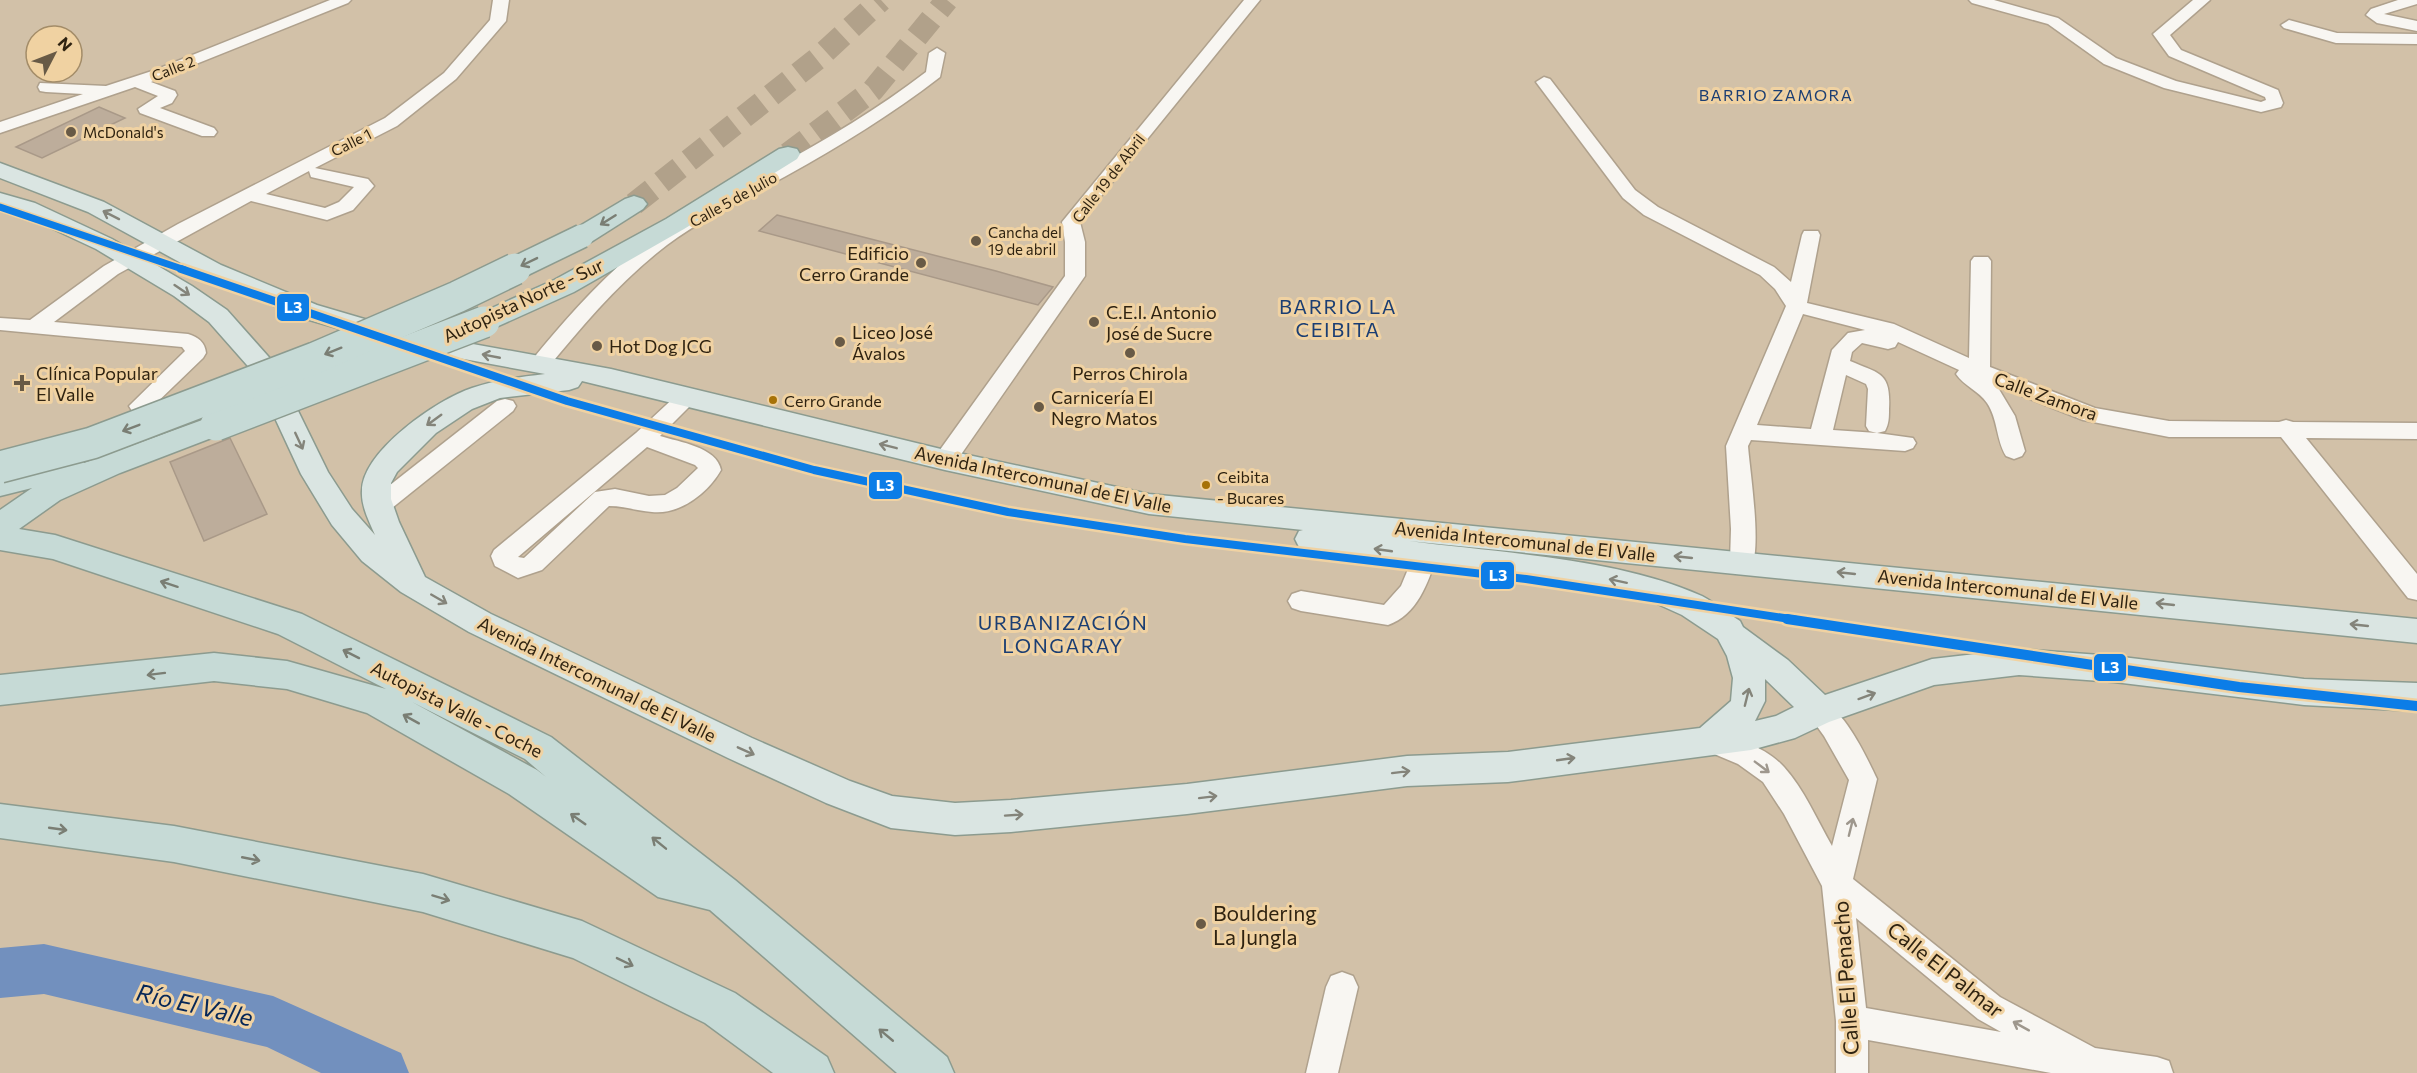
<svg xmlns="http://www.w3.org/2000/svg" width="2417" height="1073" viewBox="0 0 2417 1073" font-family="Commissioner,sans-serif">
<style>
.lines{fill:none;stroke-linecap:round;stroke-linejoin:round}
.river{fill:#7290be;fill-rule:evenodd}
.building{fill:#bdad9b;stroke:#a99988;stroke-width:1.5}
.highway-tunnel{stroke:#b1a18a;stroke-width:23;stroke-dasharray:23 12;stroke-linecap:butt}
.minor-casing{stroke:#afa18d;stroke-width:3}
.major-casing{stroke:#8c9b8f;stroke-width:3}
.highway-casing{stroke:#8c9b8f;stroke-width:3}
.minor{fill:#f8f6f2;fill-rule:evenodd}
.major{fill:#dae5e2;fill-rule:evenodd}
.highway{fill:#c6dad6;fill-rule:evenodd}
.highway-bridge-far1-casing{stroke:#8c9b8f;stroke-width:26;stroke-linecap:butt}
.highway-bridge-casing{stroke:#8c9b8f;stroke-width:34;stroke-linecap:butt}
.highway-bridge-far1{stroke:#c6dad6;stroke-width:23}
.highway-bridge{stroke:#c6dad6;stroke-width:31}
.metro-1-far2-casing{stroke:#f0d2a2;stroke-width:10}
.metro-1-far1-casing{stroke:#f0d2a2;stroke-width:13}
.metro-1-casing{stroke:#f0d2a2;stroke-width:15}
.metro-1-far2{stroke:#0c7de7;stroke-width:7}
.metro-1-far1{stroke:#0c7de7;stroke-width:8}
.metro-1{stroke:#0c7de7;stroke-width:10}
.oneway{stroke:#84847a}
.oneway2{stroke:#7a7e74}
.oneway3{stroke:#9e978d}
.poi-dot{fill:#685a46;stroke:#f0d2a2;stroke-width:2}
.bus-dot{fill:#a77207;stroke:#f0d2a2;stroke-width:2}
.labels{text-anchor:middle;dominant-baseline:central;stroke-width:6;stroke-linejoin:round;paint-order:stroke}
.far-street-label{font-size:15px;fill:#2f2311;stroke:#f0d2a2}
.far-poi-label{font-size:15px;fill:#2f2311;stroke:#f0d2a2;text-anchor:start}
.far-neighbourhood-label{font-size:16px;letter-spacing:1.5px;fill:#1b3e73;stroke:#f0d2a2}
.bus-label{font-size:16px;fill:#2f2311;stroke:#f0d2a2;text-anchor:start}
.poi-label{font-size:18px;fill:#2f2311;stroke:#f0d2a2;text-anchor:start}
.street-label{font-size:18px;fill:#2f2311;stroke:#f0d2a2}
.neighbourhood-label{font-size:20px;letter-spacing:1.5px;fill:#1b3e73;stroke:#f0d2a2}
.near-poi-label{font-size:21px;fill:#2f2311;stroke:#f0d2a2;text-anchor:start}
.near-street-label{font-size:21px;fill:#2f2311;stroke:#f0d2a2}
.near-water-label{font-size:24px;font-style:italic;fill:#062758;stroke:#f0d2a2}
.line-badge{stroke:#f0d2a2;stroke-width:2}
.badge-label{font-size:16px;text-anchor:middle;font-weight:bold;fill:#fff}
</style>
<rect width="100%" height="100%" fill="#d2c1a8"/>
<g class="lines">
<polygon class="river" points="44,944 273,996 401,1053 409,1073 321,1073 267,1047 44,994 0,998 0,948"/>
</g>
<g class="building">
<polygon points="99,107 125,118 42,158 16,147"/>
<polygon points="777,215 996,271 1053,287 1038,305 759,231"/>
<polygon points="230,438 267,514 204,541 170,462"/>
</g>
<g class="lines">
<g class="highway-tunnel">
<polyline points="788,154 873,90 947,0"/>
<polyline points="634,204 817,59 881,0"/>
</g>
<defs>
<g id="minor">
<polygon points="330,0 351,0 348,3 151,82 175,91 177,95 172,103 160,108 214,128 217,132 214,136 202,136 140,113 138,109 158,96 135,87 0,133 0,122 83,94 46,92 40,91 38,87 40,83 106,86 155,70"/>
<path d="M493,0h16l-3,21 -50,58 -59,47 -82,42 53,11 6,7 -21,24 -26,10 -76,-19 -133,73 -64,48 134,12c10,3 17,8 18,19l-3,5 -55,53 -8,2 -8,-2 -3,-5 56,-55 -3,-4 -182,-17v-12l30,2 74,-54 74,-42 207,-106 59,-45 46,-53zM309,171l2,6 43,10 -15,15 -14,6 -59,-14z"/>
<polygon points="1244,0 1260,0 1080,222 1085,242 1085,276 953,466 945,468 937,466 934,460 937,454 1065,276 1065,242 1062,222"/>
<polygon points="1969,0 1994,0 2058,18 2116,58 2176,81 2261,102 2266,100 2265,97 2169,56 2153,34 2193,0 2210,0 2170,35 2181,50 2278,90 2283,103 2281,107 2261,112 2164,88 2104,64 2048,24 1972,3"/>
<polygon points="2398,0 2417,0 2417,4 2384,14 2417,21 2417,31 2377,23 2366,15 2371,9"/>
<polygon points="2289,20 2337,33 2417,34 2417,44 2336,43 2284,28 2281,25"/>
<path d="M937,48l8,5 -5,24c-49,38 -100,69 -154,99 -40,22 -82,42 -119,69 -46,35 -84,80 -121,125l-7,2 -7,-2 -4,-5 4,-5c36,-44 75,-88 121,-123 37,-27 79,-46 119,-68 54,-29 106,-60 154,-97l3,-19z"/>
<path d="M1544,77l6,2 85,111 23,17 116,60 17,15 11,-47 2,-4h14l2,4 -13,68 87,21 75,34 2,-97 3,-4h14l3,4 -1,106 105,41 74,13 110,1 7,-2 7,2 124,1v16l-111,-1 111,136v26l-9,-2 -127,-161h-112l-86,-17 -86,-34 18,30 10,35 -3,5 -8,3 -8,-3c-10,-16 -8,-37 -19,-53 -8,-12 -23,-17 -31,-29l3,-4 -61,-28 -3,5 -7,2 -26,-6 -10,9 -2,9c30,13 41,11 39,48 0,8 0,15 -4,22l-8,2 36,5 3,5 -3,5 -8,3 -154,-11 -3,6c2,26 14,102 3,122l-9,3 -9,-3 -3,-6 1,-33 -5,-83 60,-140 -11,-17 -15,-14 -116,-60 -21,-17 -87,-116zM1803,314l62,16 -17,3 -16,17 -21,79 -54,-4zM1846,375l20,9 2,5 -2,37 3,5 8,2 -44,-3z"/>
<path d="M688,390l8,2 3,5 -39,39c19,6 57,11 61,34 -13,23 -41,45 -69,42 -15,-1 -28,-6 -43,-6l-67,64 -24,8 -23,-12 -4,-10 3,-6 142,-117 44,-41zM647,447l48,18 3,3 -21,20 -12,7 -16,1 -34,-7 -20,3 -71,66 -6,-1z"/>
<polygon points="505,399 513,401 516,406 513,411 387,512 379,514 371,512 367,506 371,500 497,401"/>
<path d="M1425,547l9,3 3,6c-9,27 -20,59 -49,69l-87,-14 -9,-3 -4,-7 4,-7 9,-3 83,14 17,-19 15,-36z"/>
<path d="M1819,700c25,8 47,56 58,79l-24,100 147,118 95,51 62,9 12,4 4,12h-122l-183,-33v33h-32v-52l-14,-135 -38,-72 -21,-32 -25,-18 -38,-16 -4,-8 4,-8 10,-3c24,8 56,18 74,38 20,22 33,53 48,79l17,-66 -25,-44 -18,-25 3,-8zM1856,918l122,101 23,13 -135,-24z"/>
<polygon points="1342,972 1353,976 1358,987 1338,1073 1306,1073 1326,987 1331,976"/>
</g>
<path id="major" d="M0,163l104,39 117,63 96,40 95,28 199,36 334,81 204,44 1268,125v24l-1008,-102c92,12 209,17 293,55 13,7 26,17 38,25l3,6 45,33 37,35 107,-36 87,-10 95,7 190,23 113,4v28l-113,-6 -190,-23 -95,-7 -85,10 -105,37 -34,16 -44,12 -243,32 -101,4 -220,28 -176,18 -56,3 -64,-7 -65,-25 -98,-45 -259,-126 -68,-40 -39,-31 -30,-36 -31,-51 -47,-101 -45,-51 -35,-26 -78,-47 -77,-36 -19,-6v-14l35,10 77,36 80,47 35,24 48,54 53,108 24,37 23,26c-6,-14 -14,-29 -13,-44 0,-40 76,-92 110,-103 24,-8 48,-11 73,-14l-135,-25 -111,-32 -96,-42 -115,-63 -88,-34zM582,381l363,89 204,44 154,16 -4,1 -4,8 4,8 11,3 279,38 62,13 31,14 36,24 9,17 6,22 -2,23 -31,27 -192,24 -101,4 -220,28 -176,16 -56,3 -63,-7 -42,-15 -98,-43 -261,-124 -66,-37 -26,-55 -8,-23v-16l6,-11 39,-39 36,-24 28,-11 69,-8 9,-3zM1765,679l29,28 -18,9 -21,5 10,-20z"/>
<g id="highway">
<polygon points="788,147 797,149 800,154 797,159 684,229 574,292 494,328 484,331 474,328 470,322 474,316 554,280 666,219 779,149"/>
<polygon points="634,196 643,199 647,204 643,209 591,242 582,244 573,242 569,236 573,230 625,199"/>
<path d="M216,415l11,3 4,7 -4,7 -107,41 -60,27 -41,29 36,6 247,79 249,123 184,143 212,177 7,16h-57l-187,-163 -52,-13 -149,-103 -142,-81 -80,-24 -73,-8 -214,24v-30l214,-22 73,8 99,28 -108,-55 -225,-75 -53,-9v-40l32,-22 -32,8v-22l71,-18 11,3 2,4zM412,702l113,57 21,18 -9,-7z"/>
<polygon points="0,804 174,826 423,874 582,921 735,993 827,1057 834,1073 773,1073 705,1023 573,958 423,912 174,862 0,838"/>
</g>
</defs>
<use href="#minor" class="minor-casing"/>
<use href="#major" class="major-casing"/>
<use href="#highway" class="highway-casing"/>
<use href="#minor" class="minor"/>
<use href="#major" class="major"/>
<use href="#highway" class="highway"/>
<defs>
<polyline id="highway-bridge-far1" points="512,270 582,236"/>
<g id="highway-bridge">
<polyline points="216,425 484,322"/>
<polyline points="0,467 92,443 315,358 457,297 515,269"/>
</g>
</defs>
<use href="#highway-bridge-far1" class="highway-bridge-far1-casing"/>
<use href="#highway-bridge" class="highway-bridge-casing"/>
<use href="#highway-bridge-far1" class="highway-bridge-far1"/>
<use href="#highway-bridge" class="highway-bridge"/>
<defs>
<polyline id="metro-1-far2" points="0,207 185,270"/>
<polyline id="metro-1-far1" points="181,269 567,401 814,470 1008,512 1185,539 1526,579 1797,620"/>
<polyline id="metro-1" points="1787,619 2239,687 2417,706"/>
</defs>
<use href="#metro-1-far2" class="metro-1-far2-casing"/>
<use href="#metro-1-far1" class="metro-1-far1-casing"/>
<use href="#metro-1" class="metro-1-casing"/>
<use href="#metro-1-far2" class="metro-1-far2"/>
<use href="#metro-1-far1" class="metro-1-far1"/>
<use href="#metro-1" class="metro-1"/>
</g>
<defs><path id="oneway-shaft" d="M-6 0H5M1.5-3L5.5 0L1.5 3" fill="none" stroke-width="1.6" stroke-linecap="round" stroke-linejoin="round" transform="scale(1.5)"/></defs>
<g class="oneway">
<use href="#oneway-shaft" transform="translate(111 215) rotate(-153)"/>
<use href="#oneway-shaft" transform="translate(182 290) rotate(34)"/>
<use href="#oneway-shaft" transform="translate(491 356) rotate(-169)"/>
<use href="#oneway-shaft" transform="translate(434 420) rotate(144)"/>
<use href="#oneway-shaft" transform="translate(299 441) rotate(65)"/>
<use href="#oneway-shaft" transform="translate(888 446) rotate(-166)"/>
<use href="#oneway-shaft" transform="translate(1383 550) rotate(-172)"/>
<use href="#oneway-shaft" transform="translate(1683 557) rotate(-174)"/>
<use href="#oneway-shaft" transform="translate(1846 573) rotate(-174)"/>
<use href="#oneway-shaft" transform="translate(1618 581) rotate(-168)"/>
<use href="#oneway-shaft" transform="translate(439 599) rotate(30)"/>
<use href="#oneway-shaft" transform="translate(2165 604) rotate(-174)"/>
<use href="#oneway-shaft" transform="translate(2359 625) rotate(-174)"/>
<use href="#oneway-shaft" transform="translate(1867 696) rotate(-20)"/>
<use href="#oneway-shaft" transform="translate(1747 697) rotate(-76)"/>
<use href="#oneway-shaft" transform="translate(746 751) rotate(24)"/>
<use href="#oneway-shaft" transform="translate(1566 759) rotate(-8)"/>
<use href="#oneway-shaft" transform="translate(1401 772) rotate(-7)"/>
<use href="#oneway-shaft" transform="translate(1208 797) rotate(-7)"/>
<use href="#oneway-shaft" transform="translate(1014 815) rotate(-4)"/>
</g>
<g class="oneway2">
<use href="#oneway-shaft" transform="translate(608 220) rotate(148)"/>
<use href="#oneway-shaft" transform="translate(529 262) rotate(154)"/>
<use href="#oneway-shaft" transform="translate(333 351) rotate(158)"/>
<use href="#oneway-shaft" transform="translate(131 428) rotate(159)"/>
<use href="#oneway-shaft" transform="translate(169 584) rotate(-162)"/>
<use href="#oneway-shaft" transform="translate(351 654) rotate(-153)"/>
<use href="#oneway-shaft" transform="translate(156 674) rotate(173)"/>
<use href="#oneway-shaft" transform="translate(411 719) rotate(-151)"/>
<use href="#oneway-shaft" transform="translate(578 819) rotate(-145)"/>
<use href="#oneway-shaft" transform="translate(58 829) rotate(8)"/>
<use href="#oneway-shaft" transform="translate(659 843) rotate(-141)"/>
<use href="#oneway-shaft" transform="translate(251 859) rotate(11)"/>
<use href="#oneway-shaft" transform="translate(441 898) rotate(17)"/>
<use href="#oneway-shaft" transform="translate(625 962) rotate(26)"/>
<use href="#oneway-shaft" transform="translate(886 1035) rotate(-140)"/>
</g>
<g class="oneway3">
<use href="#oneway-shaft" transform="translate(1762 767) rotate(37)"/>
<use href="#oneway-shaft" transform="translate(1851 827) rotate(-76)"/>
<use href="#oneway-shaft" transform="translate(2021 1026) rotate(-151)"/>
</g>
<g class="poi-dot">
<circle cx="71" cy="132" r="6"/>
<circle cx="976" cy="241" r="6"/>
<circle cx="921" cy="263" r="6"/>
<circle cx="1094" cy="322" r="6"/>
<circle cx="840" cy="342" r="6"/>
<circle cx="597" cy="346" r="6"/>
<circle cx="1130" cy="353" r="6"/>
<path d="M19 374h6v6h6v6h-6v6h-6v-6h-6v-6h6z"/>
<circle cx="1039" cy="407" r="6"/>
<circle cx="1201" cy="924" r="6"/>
</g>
<g class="bus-dot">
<circle cx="773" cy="400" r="5"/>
<circle cx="1206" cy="485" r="5"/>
</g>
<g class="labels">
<g class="far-street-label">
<text transform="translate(173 68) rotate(-21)">Calle 2</text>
<text transform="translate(351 142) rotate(-27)">Calle 1</text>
<text transform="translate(1108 178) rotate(-52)">Calle 19 de Abril</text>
<text transform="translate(733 199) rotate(-29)">Calle 5 de Julio</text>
</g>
<g class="far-poi-label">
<text x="83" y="132">McDonald's</text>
<text x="988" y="232">Cancha del<tspan x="988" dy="17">19 de abril</tspan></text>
</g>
<g class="far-neighbourhood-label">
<text x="1776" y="94">BARRIO ZAMORA</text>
</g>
<g class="bus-label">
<text x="784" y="400">Cerro Grande</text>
<text x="1217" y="476">Ceibita<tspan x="1217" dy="21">- Bucares</tspan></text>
</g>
<g class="poi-label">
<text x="909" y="253" text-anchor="end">Edificio<tspan x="909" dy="21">Cerro Grande</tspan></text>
<text x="1106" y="312">C.E.I. Antonio<tspan x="1106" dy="21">José de Sucre</tspan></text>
<text x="852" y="332">Liceo José<tspan x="852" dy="21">Ávalos</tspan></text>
<text x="609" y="346">Hot Dog JCG</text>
<text x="36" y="373">Clínica Popular<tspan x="36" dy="21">El Valle</tspan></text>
<text x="1130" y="373" text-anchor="middle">Perros Chirola</text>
<text x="1051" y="397">Carnicería El<tspan x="1051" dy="21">Negro Matos</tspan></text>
</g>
<g class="street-label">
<text transform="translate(523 300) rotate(-25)">Autopista Norte - Sur</text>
<text transform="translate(2046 396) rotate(20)">Calle Zamora</text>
<text transform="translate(1043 479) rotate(12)">Avenida Intercomunal de El Valle</text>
<text transform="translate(1525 541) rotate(6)">Avenida Intercomunal de El Valle</text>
<text transform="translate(2008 589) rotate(6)">Avenida Intercomunal de El Valle</text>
<text transform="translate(597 679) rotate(26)">Avenida Intercomunal de El Valle</text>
<text transform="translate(457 709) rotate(27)">Autopista Valle - Coche</text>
</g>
<g class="neighbourhood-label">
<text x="1338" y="306">BARRIO LA<tspan x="1338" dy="23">CEIBITA</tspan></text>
<text x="1063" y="622">URBANIZACIÓN<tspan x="1063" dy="23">LONGARAY</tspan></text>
</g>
<g class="near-poi-label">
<text x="1213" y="912">Bouldering<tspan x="1213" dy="24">La Jungla</tspan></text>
</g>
<g class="near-street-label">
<text transform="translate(1946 969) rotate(38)">Calle El Palmar</text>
<text transform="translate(1845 978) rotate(-94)">Calle El Penacho</text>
</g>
<g class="near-water-label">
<text transform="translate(195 1004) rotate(13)">Río El Valle</text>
</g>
</g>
<g class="line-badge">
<rect x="276" y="293" width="34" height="29" rx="6" fill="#0c7de7"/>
<rect x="868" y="471" width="35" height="29" rx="6" fill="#0c7de7"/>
<rect x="1480" y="561" width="35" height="29" rx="6" fill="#0c7de7"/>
<rect x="2093" y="653" width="34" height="29" rx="6" fill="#0c7de7"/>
</g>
<g class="badge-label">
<text x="293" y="313">L3</text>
<text x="885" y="491">L3</text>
<text x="1498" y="581">L3</text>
<text x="2110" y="673">L3</text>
</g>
<g transform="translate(54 54) rotate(48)"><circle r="28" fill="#f0d2a2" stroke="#a38c68" stroke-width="1.5"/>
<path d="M0-4.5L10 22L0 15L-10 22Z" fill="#685a46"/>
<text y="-9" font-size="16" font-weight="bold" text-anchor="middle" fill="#2f2311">N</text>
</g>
</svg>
